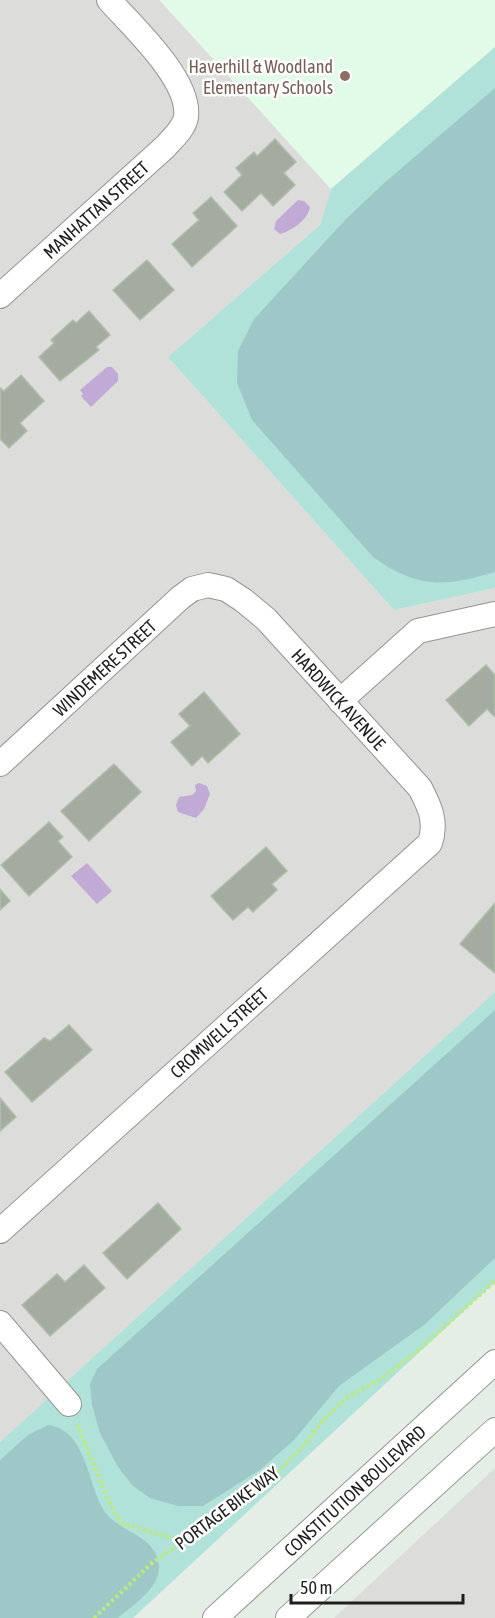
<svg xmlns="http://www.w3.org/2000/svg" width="495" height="1618" viewBox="0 0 495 1618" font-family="'Asap Condensed',sans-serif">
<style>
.residential{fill:#dcdcdb}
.education{fill:#e1fbe8}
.grass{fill:#b0e2d9}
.forest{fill:#9ec8c8}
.water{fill:#c1aad6}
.building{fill:#a4aca1;stroke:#aebea9;stroke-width:1.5}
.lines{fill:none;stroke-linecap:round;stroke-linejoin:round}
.minor-casing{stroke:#959595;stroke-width:26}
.path{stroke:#bdea7a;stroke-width:4;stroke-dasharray:3 3;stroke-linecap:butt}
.minor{stroke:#fff;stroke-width:24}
.education-dot{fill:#8d6e63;stroke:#fff;stroke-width:2}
.labels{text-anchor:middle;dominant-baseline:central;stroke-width:5;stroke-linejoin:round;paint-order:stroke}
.education-label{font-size:18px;fill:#785e54;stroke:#fff;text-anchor:end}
.street-label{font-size:18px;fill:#1e1e1e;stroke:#fff}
</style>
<rect width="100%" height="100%" fill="#e5eee5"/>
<g class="residential">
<polygon points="0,0 159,0 331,189 320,225 168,357 394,610 495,588 495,992 0,1442"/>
<polygon points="495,1468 495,1618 334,1618"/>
</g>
<polygon class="education" points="160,0 495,0 495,47 331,189"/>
<g class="grass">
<polygon points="495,47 495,588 394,610 168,357 320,225 331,189"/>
<polygon points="495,992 495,1282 133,1618 0,1618 0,1442"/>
</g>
<g class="forest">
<path d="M495,88v484c-51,15 -77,17 -122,-15l-121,-137 -15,-37 1,-32 16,-32 91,-99 38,-36z"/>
<polygon points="495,1010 495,1258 424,1325 339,1386 294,1440 260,1470 203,1506 178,1506 150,1498 133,1486 118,1467 100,1433 92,1405 90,1384 97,1369"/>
<path d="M48,1425c38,5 39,56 55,84 14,24 53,25 56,56 2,23 -26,40 -41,53h-118v-158l28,-25z"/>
</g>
<g class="water">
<path d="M298,200l6,1 6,6c-2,13 -19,24 -30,27l-6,-5 2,-8z"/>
<polygon points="107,367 112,367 118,374 118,381 91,407 81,396 83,394 80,390"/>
<polygon points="199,783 207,786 210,794 204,809 196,818 178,812 176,805 179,797 192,795 196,791 195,785"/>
<polygon points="87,863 112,891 97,904 71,876"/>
</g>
<g class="building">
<polygon points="275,139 296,162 284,173 295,185 273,206 261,193 242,211 224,192 242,175 236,168 254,152 257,156"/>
<polygon points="211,197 237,226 192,267 172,244 199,220 193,213"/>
<polygon points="147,260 174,290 140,320 113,290"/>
<polygon points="89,311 110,335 96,347 99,350 60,381 39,357 54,343 51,340 73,320 76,323"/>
<polygon points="21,375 44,401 20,423 27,431 9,448 0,439 0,388 4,391"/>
<polygon points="486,665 495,675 495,717 487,709 469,726 446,700"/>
<polygon points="204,692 240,734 208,763 202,756 192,766 171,742 190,726 179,714"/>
<polygon points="114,764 141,792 89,841 61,811"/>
<polygon points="49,822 63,837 58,841 72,857 29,896 1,865"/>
<polygon points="266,847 287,871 272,884 277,890 253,912 248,907 233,920 211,896"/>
<polygon points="0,889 10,901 0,910"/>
<polygon points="495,903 495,973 460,944"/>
<polygon points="69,1025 92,1050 32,1102 5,1072 44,1038 50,1041"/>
<polygon points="0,1098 16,1117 0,1131"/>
<polygon points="158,1203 181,1229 127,1279 103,1253"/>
<polygon points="84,1265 105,1288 50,1336 22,1305 57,1274 65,1282"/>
</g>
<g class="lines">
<defs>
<g id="minor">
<path id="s1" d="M0,296l165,-149c7,-8 19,-18 21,-30 5,-37 -54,-91 -77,-117"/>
<polyline points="340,701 418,631 495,614"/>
<path id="s2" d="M0,764l180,-166 12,-9 16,-4 18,4 17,11 23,19 154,169c10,19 17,34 10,55l-430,388"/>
<polyline points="0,1323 69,1404"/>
<path id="s3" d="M215,1618l280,-256"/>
<polyline points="288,1618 495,1430"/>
</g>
</defs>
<use href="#minor" class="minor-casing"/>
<g class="path">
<polyline points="77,1424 111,1506 121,1523 182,1541"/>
<polyline points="94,1618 152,1563 272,1477 302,1448 326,1417 348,1397 381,1379 419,1350 495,1281"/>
</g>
<use href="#minor" class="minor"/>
</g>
<circle class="education-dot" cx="345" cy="76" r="6"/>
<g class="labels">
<g class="education-label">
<text x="333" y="66">Haverhill &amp; Woodland<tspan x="333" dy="21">Elementary Schools</tspan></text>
</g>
<g class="street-label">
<text stroke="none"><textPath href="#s1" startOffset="129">MANHATTAN STREET</textPath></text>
<text stroke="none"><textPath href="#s2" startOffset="142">WINDEMERE STREET</textPath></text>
<text stroke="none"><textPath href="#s2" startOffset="453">HARDWICK AVENUE</textPath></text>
<text transform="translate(219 1033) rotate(-42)">CROMWELL STREET</text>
<text stroke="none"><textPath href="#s3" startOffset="189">CONSTITUTION BOULEVARD</textPath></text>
<text transform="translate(227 1508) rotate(-37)">PORTAGE BIKE WAY</text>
</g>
</g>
<path d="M291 1594v9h172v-9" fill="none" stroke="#1e1e1e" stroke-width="3"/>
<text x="300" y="1594" font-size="18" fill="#1e1e1e" stroke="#ffffff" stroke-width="4.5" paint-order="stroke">50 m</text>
</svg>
